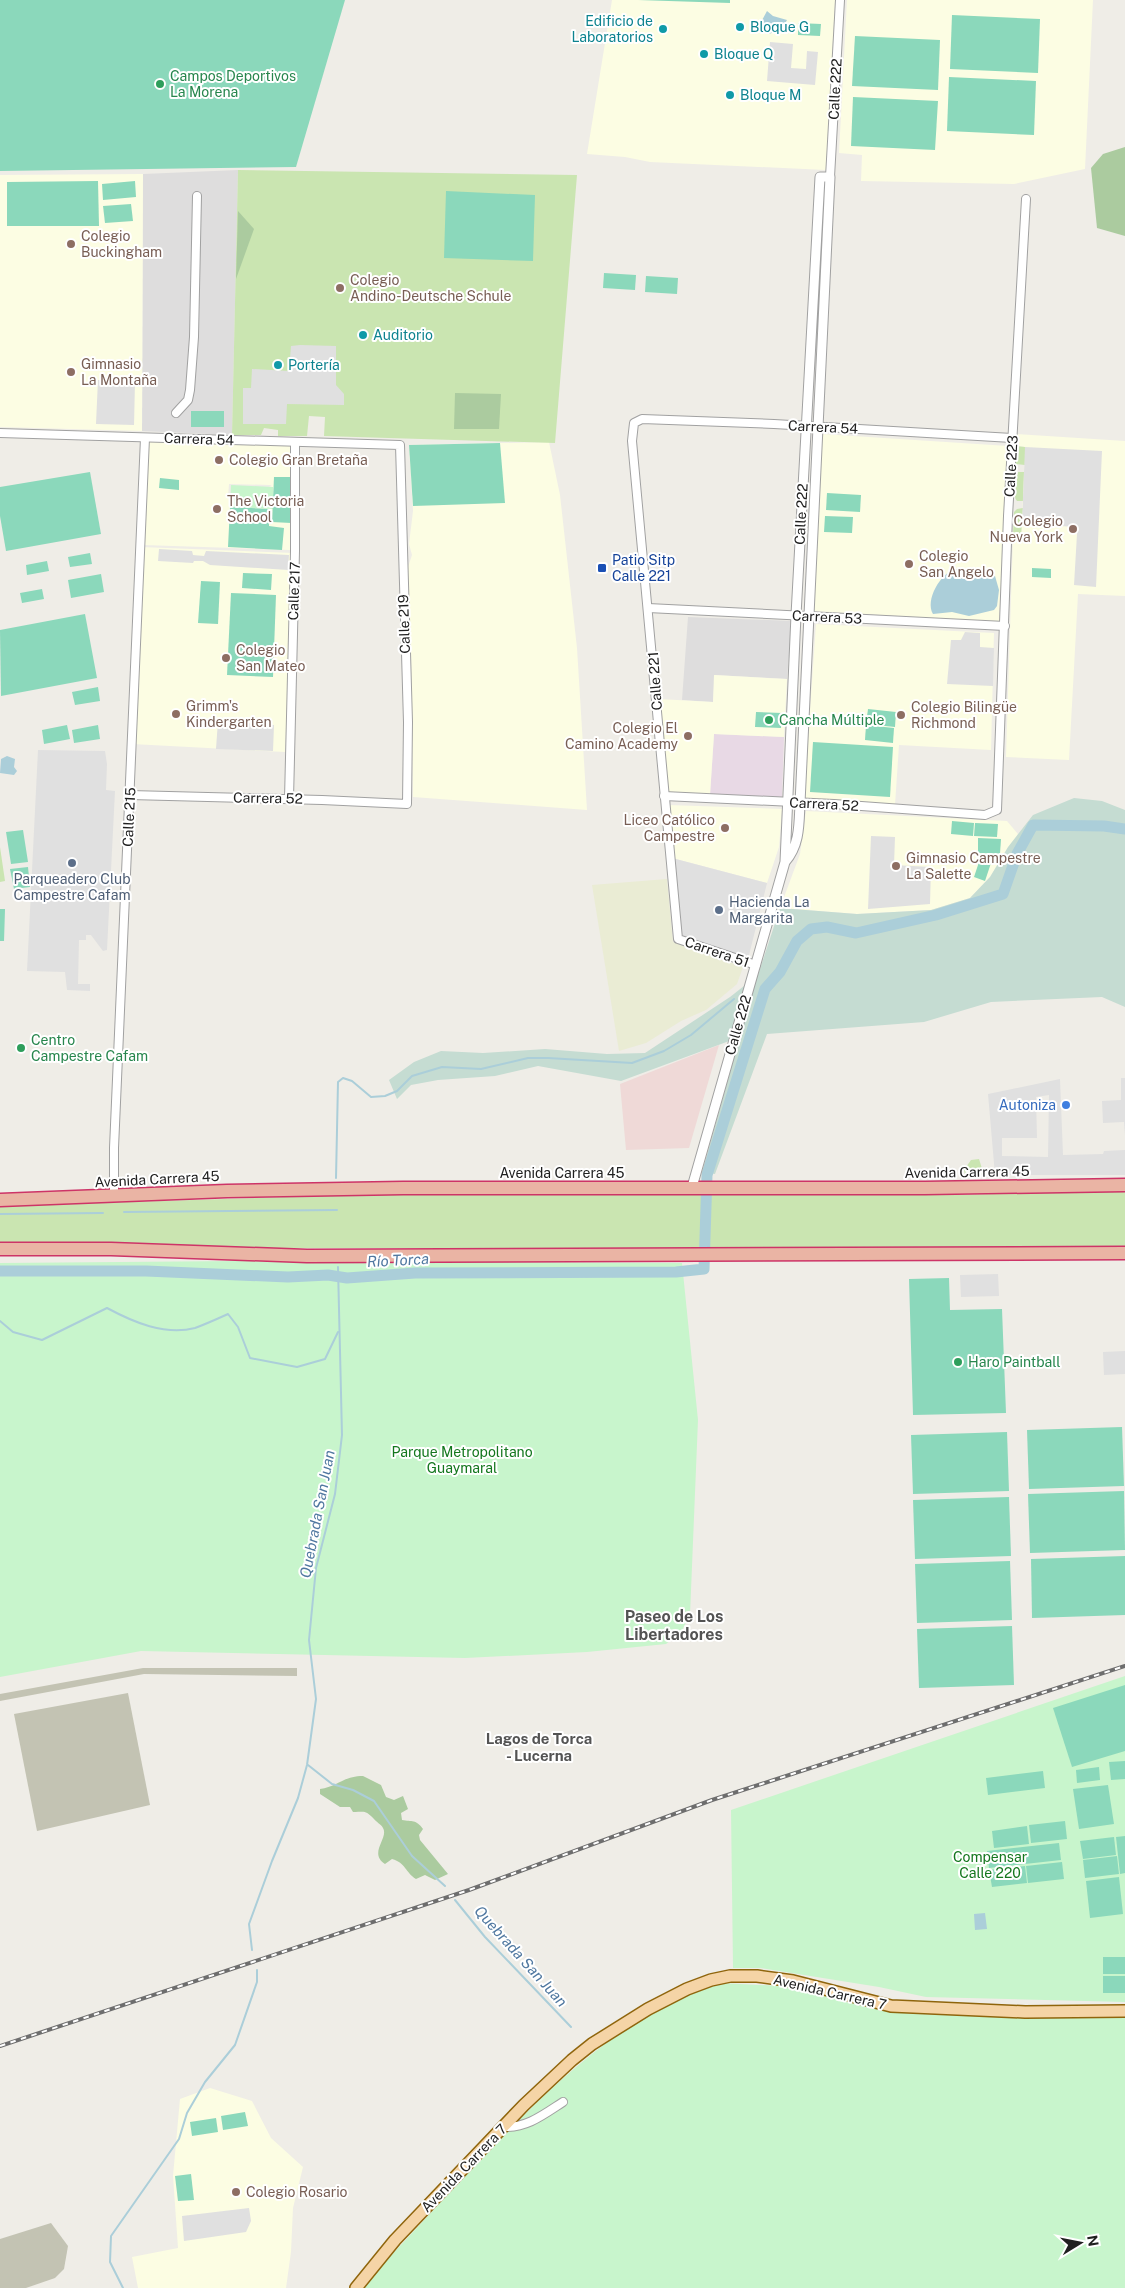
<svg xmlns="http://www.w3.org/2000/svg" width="1125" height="2288" viewBox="0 0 1125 2288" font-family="'Public Sans',sans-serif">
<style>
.residential{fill:#dedddd}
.commercial{fill:#efd9d7}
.industrial{fill:#e8d9e5}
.education{fill:#fcfde3;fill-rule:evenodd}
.construction{fill:#c3c3b3}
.farmland{fill:#eaecd4}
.grass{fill:#cae5b1}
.forest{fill:#abcb9f}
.wetland{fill:#c5dcd2}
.park{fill:#c8f5cc}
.pitch{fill:#8bd8bb}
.parking{fill:#e0e0e0;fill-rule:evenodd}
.water{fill:#abced9}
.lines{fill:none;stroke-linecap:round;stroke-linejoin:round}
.stream{stroke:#abced9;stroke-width:2}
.river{stroke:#abced9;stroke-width:11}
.minor-casing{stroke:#a1a1a1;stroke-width:10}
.tertiary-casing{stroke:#a1a1a1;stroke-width:11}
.primary-casing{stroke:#8f650c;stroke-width:14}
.trunk-casing{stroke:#cd3467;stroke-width:15}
.minor{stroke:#fff;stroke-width:8}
.tertiary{stroke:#fff;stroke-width:9}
.primary{stroke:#f5d4a6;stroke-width:11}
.trunk{stroke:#eab4a4;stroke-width:12}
.rail-casing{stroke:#6e6e6e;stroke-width:4}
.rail{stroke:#fff;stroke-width:2;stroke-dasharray:5.5;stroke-linecap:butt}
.culture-dot{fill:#0f9aa8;stroke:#fff;stroke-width:2}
.leisure-dot{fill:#2e9e5b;stroke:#fff;stroke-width:2}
.education-dot{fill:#8d6e63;stroke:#fff;stroke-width:2}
.transit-dot{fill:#1a4fb4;stroke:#fff;stroke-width:2}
.service-dot{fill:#5c6f8a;stroke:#fff;stroke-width:2}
.shop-dot{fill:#3f7fe0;stroke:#fff;stroke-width:2}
.labels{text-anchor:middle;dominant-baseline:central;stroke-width:4;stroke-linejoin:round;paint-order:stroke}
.culture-label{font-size:14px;fill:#0d838f;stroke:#fff;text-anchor:start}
.leisure-label{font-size:14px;fill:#27864d;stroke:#fff;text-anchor:start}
.street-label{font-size:14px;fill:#202020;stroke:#fff}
.education-label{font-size:14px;fill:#785e54;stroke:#fff;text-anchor:start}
.transit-label{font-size:14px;fill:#164399;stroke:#fff;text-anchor:start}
.service-label{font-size:14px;fill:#4e5e75;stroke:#fff}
.shop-label{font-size:14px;fill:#366cbe;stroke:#fff;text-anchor:end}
.park-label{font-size:14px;fill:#14771e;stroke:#fff}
.water-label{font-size:15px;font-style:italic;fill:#5078a0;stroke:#fff}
.neighbourhood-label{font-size:15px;font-weight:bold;fill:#535353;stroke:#fff}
.quarter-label{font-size:16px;font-weight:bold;fill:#535353;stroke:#fff}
</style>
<rect width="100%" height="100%" fill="#efede7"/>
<g class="residential">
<polygon points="238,170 232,435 142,431 143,174"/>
<polygon points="688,617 792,621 787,679 715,675 713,702 682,700"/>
</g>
<polygon class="commercial" points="719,1045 689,1148 626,1150 620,1084"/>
<polygon class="industrial" points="714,734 784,737 782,797 710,795"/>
<g class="education">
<polygon points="612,0 835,0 826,170 650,162 625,157 587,154"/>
<polygon points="847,0 1093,0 1085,169 1014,184 861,181 862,155 839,153"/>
<polygon points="143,174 142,431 0,427 0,175"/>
<polygon points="822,434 1008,446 999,622 814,611"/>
<polygon points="1016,434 1125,441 1125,596 1078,594 1069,760 1006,757 1013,535 1021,536 1025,447 1016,446"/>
<path d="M147,439l145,5 -2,106 -147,-5zM229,484l41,1 2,1 -42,12 -2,-1z"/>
<polygon points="549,442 560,495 577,648 587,810 413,797 411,650 406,573 412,555 409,544 413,511 409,445"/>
<polygon points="141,547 293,553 285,752 132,744"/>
<polygon points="816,624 994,633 991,750 899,745 895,805 809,801 805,798 804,795"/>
<polygon points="714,675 787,679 784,737 714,734 710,795 668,793 659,699 713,702"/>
<polygon points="668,805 782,809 779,847 767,883 672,858"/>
<polygon points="806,811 1007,821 1018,834 990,877 970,898 931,910 857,914 780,908 800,854"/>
<polygon points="210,2088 252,2101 271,2138 303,2167 293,2208 291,2252 286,2288 138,2288 132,2257 178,2248 173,2176 180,2099"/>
</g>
<g class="construction">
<polygon points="143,1668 297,1668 297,1676 144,1674 0,1701 0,1694"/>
<polygon points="128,1693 150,1805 37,1831 14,1714"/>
<polygon points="51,2223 68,2246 64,2269 55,2278 26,2288 0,2288 0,2239"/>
</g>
<polygon class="farmland" points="667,879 673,942 743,967 737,984 706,1010 681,1021 646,1043 619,1051 592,885"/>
<g class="grass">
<polygon points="238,170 577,175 555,443 324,436 325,417 309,416 307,436 278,436 278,430 264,428 261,435 232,435"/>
<polygon points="1016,446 1025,447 1025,465 1015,464"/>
<path d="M1018,472h6l-1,29h-6c-5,-6 -4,-23 1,-29z"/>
<polygon points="1023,508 1021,536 1013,535 1014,512 1017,509"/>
<polygon points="0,847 5,881 0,882"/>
<polygon points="979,1159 984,1175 965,1174 964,1170 971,1160"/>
<polygon points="1125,1190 1125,1248 234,1248 0,1243 0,1206 411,1193 888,1193 960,1195"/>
</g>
<g class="forest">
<polygon points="1125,147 1125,236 1097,228 1091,168 1103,154"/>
<polygon points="238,211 254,229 236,279"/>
<polygon points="455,393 501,394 499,429 454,429"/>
<path d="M363,1776l18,9 5,12 8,3 9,-4 5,13 -7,4 1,7c10,2 14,-1 21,9l-4,6 1,5 28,34 -13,6 -10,-5 -9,4c-11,-7 -10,-16 -24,-20l-7,5c-17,-11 4,-26 -2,-36 -2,-4 -7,-6 -9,-9 -9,-9 -8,-7 -21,-7l-3,-5h-10l-20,-13v-5c17,-2 23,-13 43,-13z"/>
</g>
<polygon class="wetland" points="1074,798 1102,801 1125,810 1125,1007 1102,997 991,1002 924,1022 767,1034 715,1174 702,1172 740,1037 621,1081 538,1066 495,1076 438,1080 411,1085 397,1099 389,1080 414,1062 441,1051 483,1053 545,1049 607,1054 645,1053 730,997 758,975 780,908 857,914 931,910 970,898 990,877 1008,847 1033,815"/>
<g class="park">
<polygon points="231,485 273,487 273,509 230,507"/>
<polygon points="237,1261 682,1263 698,1420 690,1615 681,1632 666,1644 587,1652 465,1658 141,1651 0,1677 0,1263"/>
<polygon points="1125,1676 1125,2002 926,1997 879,1987 761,1968 733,1968 731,1810"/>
<path d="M720,1983l81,4 74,21 37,6 213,4v270h-764c37,-40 74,-80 112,-120 73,-77 144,-151 247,-185z"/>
</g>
<g class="pitch">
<polygon points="0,0 345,0 296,167 0,171"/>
<polygon points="638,0 730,0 730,3"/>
<polygon points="952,15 1040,19 1038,73 950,69"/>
<polygon points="798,23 821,24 820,36 798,35"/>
<polygon points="855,36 940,40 938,90 852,86"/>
<polygon points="949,77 1036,81 1034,135 947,131"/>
<polygon points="853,97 938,101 935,150 851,146"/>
<polygon points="98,181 99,226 7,226 7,182"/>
<polygon points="135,181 136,197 103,200 102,184"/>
<polygon points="446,191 535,195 533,261 444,258"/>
<polygon points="131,204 133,221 105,223 103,206"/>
<polygon points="604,273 636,275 635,290 603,288"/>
<polygon points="646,276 678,278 677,294 645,292"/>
<rect x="191" y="411" width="33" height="16"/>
<polygon points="500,443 505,503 413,506 409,445"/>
<polygon points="90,472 101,534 6,551 0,516 0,487"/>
<polygon points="274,477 291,477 291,523 272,522"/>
<polygon points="160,478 179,480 179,490 159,488"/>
<polygon points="827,493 861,495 860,512 826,510"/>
<polygon points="230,507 269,509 269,526 284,528 282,550 228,547"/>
<polygon points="825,516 853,517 852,533 824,532"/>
<polygon points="90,553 92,564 70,567 68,557"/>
<polygon points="47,561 49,571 27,575 26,565"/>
<polygon points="1032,568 1051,569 1051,578 1032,577"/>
<polygon points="243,573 272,574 271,590 242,588"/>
<polygon points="101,574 104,592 71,598 68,580"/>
<polygon points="201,581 220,582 218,624 198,623"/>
<polygon points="42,589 44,599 22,603 20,593"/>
<polygon points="231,593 276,595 273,677 227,675"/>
<polygon points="85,614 97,678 1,696 0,630"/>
<polygon points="98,687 100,701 75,705 72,692"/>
<polygon points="868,709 896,712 895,727 866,724"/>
<polygon points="756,712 782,713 781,728 755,727"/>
<polygon points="67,725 70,739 44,744 42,730"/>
<polygon points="98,725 100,739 74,743 72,730"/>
<polygon points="866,725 894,728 893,743 865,740"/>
<polygon points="813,742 893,747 890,797 810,792"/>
<polygon points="952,821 974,823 973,836 951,834"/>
<polygon points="975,823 998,824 997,837 974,836"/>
<polygon points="23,830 28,862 11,864 6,832"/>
<polygon points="978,838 1001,839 1000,854 978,853"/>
<polygon points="981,856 992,860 985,881 974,877"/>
<polygon points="28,867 30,887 14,889 10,869"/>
<polygon points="0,909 5,909 4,941 0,941"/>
<polygon points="949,1278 950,1310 1002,1309 1006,1413 913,1415 909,1279"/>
<polygon points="1122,1427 1124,1486 1029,1489 1027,1430"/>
<polygon points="1007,1432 1009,1491 913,1494 911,1435"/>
<polygon points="1124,1491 1125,1550 1030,1553 1028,1494"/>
<polygon points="1009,1497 1011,1556 915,1559 913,1500"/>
<polygon points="1125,1556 1125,1615 1032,1618 1031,1559"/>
<polygon points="1010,1561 1012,1620 917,1623 915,1564"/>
<polygon points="1012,1626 1014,1685 919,1688 917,1629"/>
<polygon points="1125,1685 1125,1751 1072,1767 1053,1708"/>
<polygon points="1125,1761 1125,1779 1111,1780 1109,1762"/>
<polygon points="1099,1767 1100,1780 1077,1783 1076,1770"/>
<polygon points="1043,1771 1045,1788 988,1795 986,1778"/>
<polygon points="1108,1785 1114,1824 1079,1829 1073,1789"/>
<polygon points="1065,1821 1067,1839 1031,1843 1029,1825"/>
<polygon points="1027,1826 1029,1844 994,1848 992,1831"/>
<polygon points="1125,1836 1125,1873 1120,1874 1116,1837"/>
<polygon points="1114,1837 1116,1855 1083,1859 1080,1841"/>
<polygon points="1059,1843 1061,1860 989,1868 987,1851"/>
<polygon points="1117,1856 1119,1874 1085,1878 1083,1860"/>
<polygon points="1062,1862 1064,1879 1028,1883 1026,1866"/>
<polygon points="1025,1866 1027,1883 992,1887 989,1870"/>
<polygon points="1119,1877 1123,1914 1090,1918 1086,1881"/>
<rect x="1103" y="1957" width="22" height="17"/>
<rect x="1103" y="1976" width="22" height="17"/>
<polygon points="245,2112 248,2126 223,2130 221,2116"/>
<polygon points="216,2118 218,2132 192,2136 190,2122"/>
<polygon points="191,2174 194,2200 178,2201 175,2176"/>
</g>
<g class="parking">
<polygon points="770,42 793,44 791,68 806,69 807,51 818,52 815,85 767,81"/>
<polygon points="300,345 336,346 336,385 344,394 344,405 287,404 286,424 243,424 243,388 251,388 252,369 289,371 291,346"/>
<polygon points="98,380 135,381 134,425 96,424"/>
<polygon points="1025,447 1102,451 1096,587 1074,585 1077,534 1074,527 1022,523"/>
<polygon points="159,549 192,551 193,555 204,556 206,551 289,555 288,570 210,565 203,561 194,561 193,563 158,561"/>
<polygon points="965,632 980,633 980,647 994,648 993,686 947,684 951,640 961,640"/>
<polygon points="218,721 274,725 273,751 216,749"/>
<polygon points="38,750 105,751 107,764 106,790 115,791 107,950 103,951 91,935 86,935 86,940 79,940 78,984 90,984 90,991 67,990 65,972 27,971"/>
<polygon points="871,836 895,837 894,865 931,867 930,904 868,909"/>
<polygon points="672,858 767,883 748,959 680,937"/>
<polygon points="1121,1078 1125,1078 1125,1135 1124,1122 1103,1123 1102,1101 1121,1100"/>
<path d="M1060,1079l3,76 40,-1 1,-3 21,-1v25h-130l-7,-81zM1049,1095l-1,62 -46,-1v-18h35l-1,-41z"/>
<polygon points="998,1274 999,1296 961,1297 960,1275"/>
<polygon points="1125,1351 1125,1374 1104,1375 1103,1352"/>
<polygon points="249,2208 251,2221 246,2232 184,2241 182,2216"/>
</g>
<g class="water">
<polygon points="767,11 773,16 787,20 782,29 769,34 764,32 761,22"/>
<path d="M955,569l28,1 12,6 4,14 -2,16 -3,4 -25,6 -17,-4 -19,2c-8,-14 7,-40 22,-45z"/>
<polygon points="7,756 15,759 14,767 17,771 14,775 0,773 1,759"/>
<polygon points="985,1913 987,1929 975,1930 974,1914"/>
</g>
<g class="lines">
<g class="stream">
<polyline points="336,1178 338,1082 343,1078 352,1081 371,1097 385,1096 397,1091 412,1076 442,1067 481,1069 528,1058 548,1058 632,1063 664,1051 691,1035 734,999"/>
<polyline points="124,1212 337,1210"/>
<polyline points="0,1214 103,1213"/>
<path d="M0,1321l13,11 29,8 65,-32c26,14 58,28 88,20 11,-4 22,-9 33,-14l10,13 12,31 47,9 28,-8 13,-27"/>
<polyline points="308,1765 332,1784 353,1790 374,1801 412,1856 445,1886"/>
<polyline points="455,1900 485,1937 571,2027"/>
<polyline points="252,1950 249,1924 272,1861 298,1798 307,1765 316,1699 309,1640 316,1568 335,1494 342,1435 338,1267"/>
<polyline points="123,2288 110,2262 111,2236 179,2139 187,2113 205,2082 235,2045 257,1982 257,1970"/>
</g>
<polyline class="river" points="0,1271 146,1271 288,1277 328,1275 347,1278 415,1273 676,1272 704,1269 707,1175 765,989 780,972 797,941 811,929 827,927 856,933 936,915 1003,894 1017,854 1033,825 1104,826 1125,829"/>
<defs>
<g id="minor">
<polyline points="830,177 840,0"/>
<polyline points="176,413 188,400 190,390 194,337 197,196"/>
<polyline points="0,433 400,445 408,722 407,804 322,800 130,795"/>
<polyline points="648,608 1005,626"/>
<polyline points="664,796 834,804 985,815 997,810 1008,516 1026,199"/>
<polyline points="289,799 295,551 295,442"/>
<polyline points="756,965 678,939 632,441 634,423 642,419 774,424 1012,438"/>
<polyline points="114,1196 114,1148 145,438"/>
<path d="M503,2127c24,1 40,-12 60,-25"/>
</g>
<path id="tertiary" d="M692,1187l93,-325 11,-247 24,-438h10l-30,626c-1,21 0,42 -15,59"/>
<polyline id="primary" points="356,2288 395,2240 524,2105 572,2060 592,2044 648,2009 687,1989 711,1980 730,1976 757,1976 793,1981 891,2006 1025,2012 1125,2011"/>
<g id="trunk">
<polyline points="0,1200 227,1191 403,1188 925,1188 1125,1185"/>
<polyline points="0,1249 111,1249 307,1256 1125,1253"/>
</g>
</defs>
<use href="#minor" class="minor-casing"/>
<use href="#tertiary" class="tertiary-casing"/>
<use href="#primary" class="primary-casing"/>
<use href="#trunk" class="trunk-casing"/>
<use href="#minor" class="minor"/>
<use href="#tertiary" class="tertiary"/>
<use href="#primary" class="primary"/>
<use href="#trunk" class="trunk"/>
<defs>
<polyline id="rail" points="0,2046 469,1890 712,1800 1125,1666"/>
</defs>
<use href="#rail" class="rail-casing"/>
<use href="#rail" class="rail"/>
</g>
<g class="culture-dot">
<circle cx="740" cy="27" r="5"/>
<circle cx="663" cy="29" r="5"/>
<circle cx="704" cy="54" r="5"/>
<circle cx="730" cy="95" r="5"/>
<circle cx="363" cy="335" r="5"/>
<circle cx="278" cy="365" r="5"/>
</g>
<g class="leisure-dot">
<circle cx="160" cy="84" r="5"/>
<circle cx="769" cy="720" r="5"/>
<circle cx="21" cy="1048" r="5"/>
<circle cx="958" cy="1362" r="5"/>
</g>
<g class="education-dot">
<circle cx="71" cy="244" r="5"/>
<circle cx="340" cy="288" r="5"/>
<circle cx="71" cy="372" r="5"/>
<circle cx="219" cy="460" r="5"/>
<circle cx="217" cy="509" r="5"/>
<circle cx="1073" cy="529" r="5"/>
<circle cx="909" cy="564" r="5"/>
<circle cx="226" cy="658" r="5"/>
<circle cx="176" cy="714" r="5"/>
<circle cx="901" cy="715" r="5"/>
<circle cx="688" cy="736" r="5"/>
<circle cx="725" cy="828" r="5"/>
<circle cx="896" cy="866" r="5"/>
<circle cx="236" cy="2192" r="5"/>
</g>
<rect class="transit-dot" x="597" y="563" width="10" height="10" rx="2.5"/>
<g class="service-dot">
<circle cx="72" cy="863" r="5"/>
<circle cx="719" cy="910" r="5"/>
</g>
<circle class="shop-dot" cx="1066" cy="1105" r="5"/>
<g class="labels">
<g class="culture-label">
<text x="653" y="21" text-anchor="end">Edificio de<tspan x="653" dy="16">Laboratorios</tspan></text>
<text x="750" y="27">Bloque G</text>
<text x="714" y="54">Bloque Q</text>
<text x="740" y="95">Bloque M</text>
<text x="373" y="335">Auditorio</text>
<text x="288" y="365">Portería</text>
</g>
<g class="leisure-label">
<text x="170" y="76">Campos Deportivos<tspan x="170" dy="16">La Morena</tspan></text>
<text x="779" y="720">Cancha Múltiple</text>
<text x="31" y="1040">Centro<tspan x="31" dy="16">Campestre Cafam</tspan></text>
<text x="968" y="1362">Haro Paintball</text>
</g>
<g class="street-label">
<text transform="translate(835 89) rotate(-87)">Calle 222</text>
<text transform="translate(823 427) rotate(3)">Carrera 54</text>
<text transform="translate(199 439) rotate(2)">Carrera 54</text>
<text transform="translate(1011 466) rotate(-87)">Calle 223</text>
<text transform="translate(801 514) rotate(-87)">Calle 222</text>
<text transform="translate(294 591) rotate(-88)">Calle 217</text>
<text transform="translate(827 617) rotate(3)">Carrera 53</text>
<text transform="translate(404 624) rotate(-92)">Calle 219</text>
<text transform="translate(655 681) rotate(-94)">Calle 221</text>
<text transform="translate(268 798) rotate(1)">Carrera 52</text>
<text transform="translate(824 804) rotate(3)">Carrera 52</text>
<text transform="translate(129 817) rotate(-87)">Calle 215</text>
<text transform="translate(717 952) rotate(19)">Carrera 51</text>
<text transform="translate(738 1025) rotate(-74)">Calle 222</text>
<text transform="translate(967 1172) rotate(-1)">Avenida Carrera 45</text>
<text x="562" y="1173">Avenida Carrera 45</text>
<text transform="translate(157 1179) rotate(-3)">Avenida Carrera 45</text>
<text transform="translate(830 1992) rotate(13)">Avenida Carrera 7</text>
<text transform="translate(464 2168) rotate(-46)">Avenida Carrera 7</text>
</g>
<g class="education-label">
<text x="81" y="236">Colegio<tspan x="81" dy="16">Buckingham</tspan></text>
<text x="350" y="280">Colegio<tspan x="350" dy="16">Andino-Deutsche Schule</tspan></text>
<text x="81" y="364">Gimnasio<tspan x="81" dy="16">La Montaña</tspan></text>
<text x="229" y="460">Colegio Gran Bretaña</text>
<text x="227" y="501">The Victoria<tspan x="227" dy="16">School</tspan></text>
<text x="1063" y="521" text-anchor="end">Colegio<tspan x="1063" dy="16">Nueva York</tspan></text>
<text x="919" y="556">Colegio<tspan x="919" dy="16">San Angelo</tspan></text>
<text x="236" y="650">Colegio<tspan x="236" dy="16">San Mateo</tspan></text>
<text x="186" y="706">Grimm's<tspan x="186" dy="16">Kindergarten</tspan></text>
<text x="911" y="707">Colegio Bilingüe<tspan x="911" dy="16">Richmond</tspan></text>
<text x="678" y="728" text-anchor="end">Colegio El<tspan x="678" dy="16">Camino Academy</tspan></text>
<text x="715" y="820" text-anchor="end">Liceo Católico<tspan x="715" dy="16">Campestre</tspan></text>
<text x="906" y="858">Gimnasio Campestre<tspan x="906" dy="16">La Salette</tspan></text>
<text x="246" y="2192">Colegio Rosario</text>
</g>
<g class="transit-label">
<text x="612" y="560">Patio Sitp<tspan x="612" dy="16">Calle 221</tspan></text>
</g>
<g class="service-label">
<text x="72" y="879">Parqueadero Club<tspan x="72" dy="16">Campestre Cafam</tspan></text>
<text x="729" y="902" text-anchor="start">Hacienda La<tspan x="729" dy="16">Margarita</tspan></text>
</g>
<g class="shop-label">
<text x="1056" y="1105">Autoniza</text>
</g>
<g class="park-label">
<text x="462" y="1452">Parque Metropolitano<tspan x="462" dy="16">Guaymaral</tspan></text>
<text x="990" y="1857">Compensar<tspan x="990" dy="16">Calle 220</tspan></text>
</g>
<g class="water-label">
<text transform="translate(398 1260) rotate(-3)">Río Torca</text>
<text transform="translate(317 1514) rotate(-79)">Quebrada San Juan</text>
<text transform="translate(521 1956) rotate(48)">Quebrada San Juan</text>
</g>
<g class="neighbourhood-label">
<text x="539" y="1738">Lagos de Torca<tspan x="539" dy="17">- Lucerna</tspan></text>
</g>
<g class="quarter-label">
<text x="674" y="1616">Paseo de Los<tspan x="674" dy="18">Libertadores</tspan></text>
</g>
</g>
<g transform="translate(1080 2243) rotate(80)" stroke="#ffffff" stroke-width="4" paint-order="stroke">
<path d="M0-4L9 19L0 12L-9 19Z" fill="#202020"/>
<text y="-8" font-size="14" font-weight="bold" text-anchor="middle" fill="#202020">N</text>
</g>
</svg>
